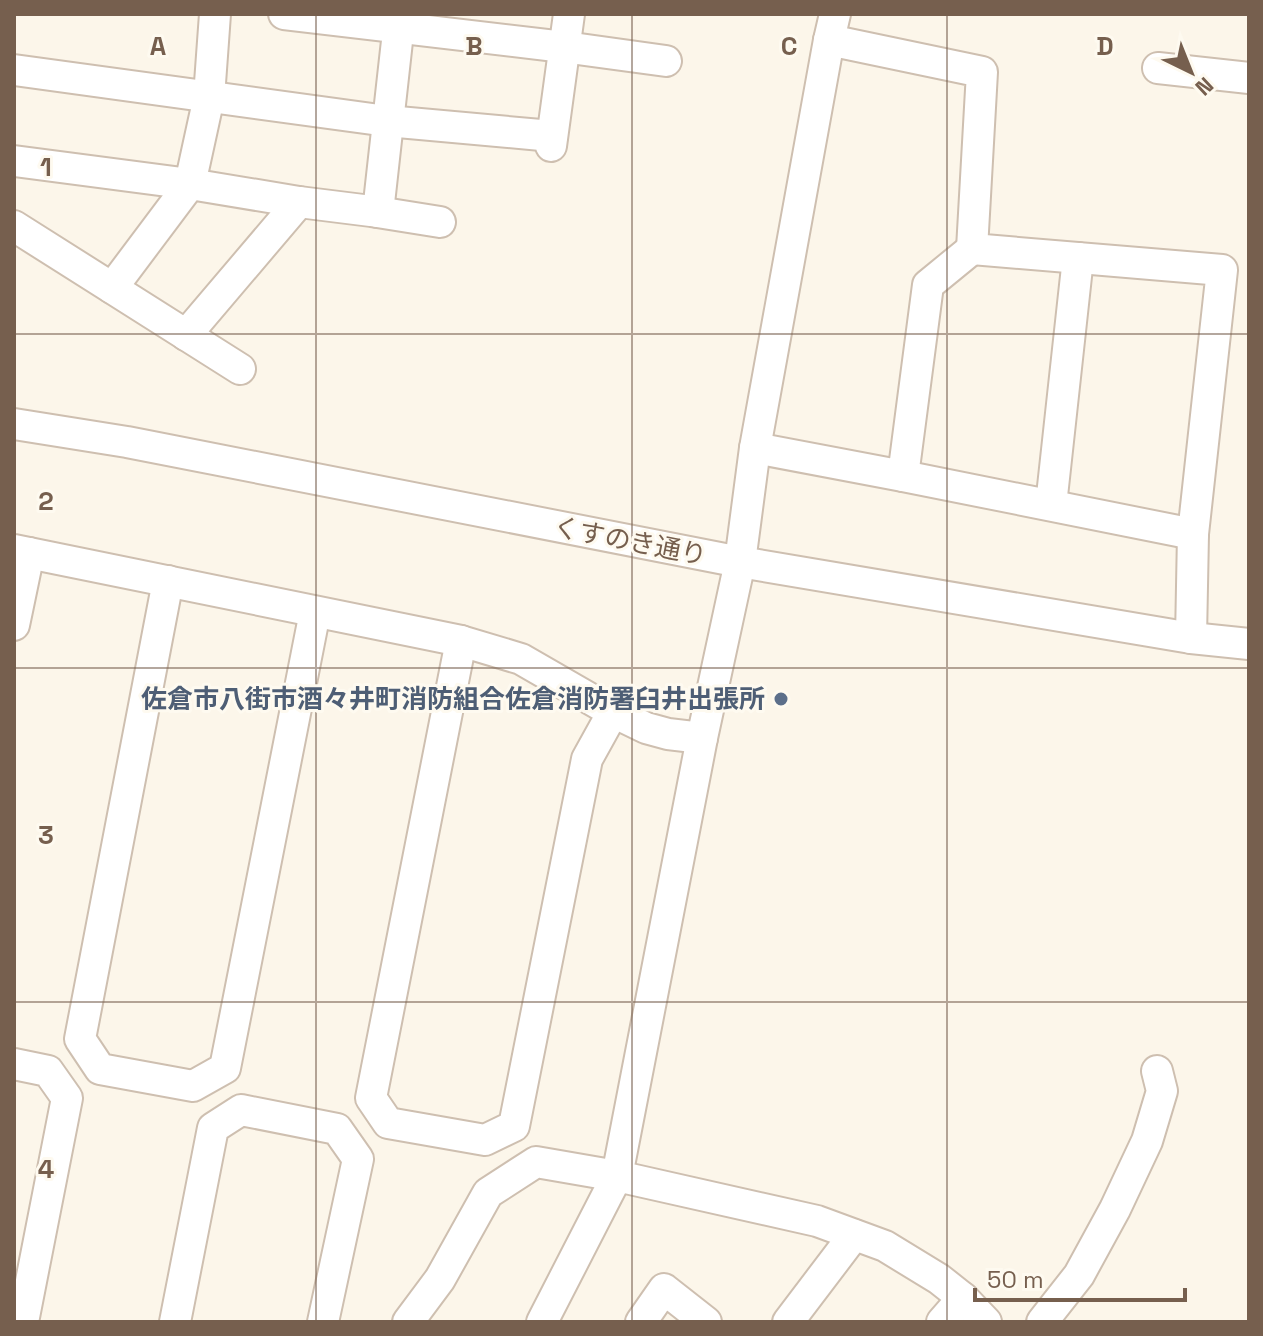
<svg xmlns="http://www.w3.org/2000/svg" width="1263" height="1336" viewBox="0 0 1263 1336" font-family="'Space Grotesk','Noto Sans JP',sans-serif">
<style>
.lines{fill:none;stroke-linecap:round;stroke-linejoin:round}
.minor-casing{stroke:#cebfb0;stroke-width:34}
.minor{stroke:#fff;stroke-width:30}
.grid{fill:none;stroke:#765f4e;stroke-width:2;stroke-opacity:0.55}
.service-dot{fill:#5c6f8a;stroke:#fefaf0;stroke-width:3}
.labels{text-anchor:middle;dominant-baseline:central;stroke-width:6;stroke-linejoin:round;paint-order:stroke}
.street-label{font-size:26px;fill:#765f4e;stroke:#fefaf0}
.service-label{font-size:26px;font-weight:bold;fill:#4e5e75;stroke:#fefaf0;text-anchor:end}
.grid-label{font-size:26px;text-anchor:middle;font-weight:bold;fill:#765f4e;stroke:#fefaf0;stroke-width:6;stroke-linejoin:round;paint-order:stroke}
</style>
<rect width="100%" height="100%" fill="#fcf6ea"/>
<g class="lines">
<defs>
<g id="minor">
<polyline points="284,14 564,47 666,61"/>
<polyline points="829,40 982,72 972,249 1222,270 1193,534 1191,638"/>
<polyline points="1158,68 1249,78"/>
<polyline points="14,70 387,121 552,136"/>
<polyline points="551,146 569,14"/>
<polyline points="14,161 190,184 299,202 371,211 440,222"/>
<polyline points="378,212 400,14"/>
<polyline points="14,226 240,369"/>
<polyline points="112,288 190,184 209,97 215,14"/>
<polyline points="186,335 299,202"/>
<polyline points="14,424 127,442 740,562 1191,638 1249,644"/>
<polyline points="755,448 903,476 928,285 972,249"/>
<polyline points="903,476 1193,534"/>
<polyline points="1051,505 1078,258"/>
<polyline points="14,550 461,641 521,659 613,712 646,728 668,734 702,738"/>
<polyline points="168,581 80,1039 100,1069 193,1086 225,1068 315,612"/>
<polyline points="14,625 29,553"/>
<polyline points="461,641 371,1098 388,1123 485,1140 514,1126 587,759 613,712"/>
<polyline points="14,1064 48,1071 67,1098 23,1322"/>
<polyline points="175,1322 213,1128 241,1110 337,1129 358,1159 323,1322"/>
<polyline points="408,1322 440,1279 488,1193 536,1162 617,1176 817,1221 885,1246 939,1279 963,1298 986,1322"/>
<polyline points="542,1322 617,1176 702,738 740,562 755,448 829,40 835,14"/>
<polyline points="641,1322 664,1289 706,1322"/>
<polyline points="788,1322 854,1235"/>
<polyline points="942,1322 963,1298"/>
<polyline points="1042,1322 1079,1275 1115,1209 1147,1141 1162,1091 1157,1071"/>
</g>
</defs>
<use href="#minor" class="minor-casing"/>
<use href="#minor" class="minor"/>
</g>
<path class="grid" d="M316,14v1308M632,14v1308M947,14v1308M14,334h1235M14,668h1235M14,1002h1235"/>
<circle class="service-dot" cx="781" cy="699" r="8"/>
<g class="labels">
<g class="street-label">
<text transform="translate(630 541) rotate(11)">くすのき通り</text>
</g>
<g class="service-label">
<text x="765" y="699">佐倉市八街市酒々井町消防組合佐倉消防署臼井出張所</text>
</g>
</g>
<g class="grid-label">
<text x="158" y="55">A</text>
<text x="474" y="55">B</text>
<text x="789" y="55">C</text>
<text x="1105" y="55">D</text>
<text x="46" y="176">1</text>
<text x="46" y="510">2</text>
<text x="46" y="844">3</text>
<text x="46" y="1178">4</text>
</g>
<rect width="1263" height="1336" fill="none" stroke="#765f4e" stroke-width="32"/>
<g transform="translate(1191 72) rotate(137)" stroke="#fefaf0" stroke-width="6" paint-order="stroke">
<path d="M0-6L14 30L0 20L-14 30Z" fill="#765f4e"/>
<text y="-12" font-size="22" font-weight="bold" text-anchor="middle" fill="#765f4e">N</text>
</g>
<path d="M975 1288v12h210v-12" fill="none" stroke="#765f4e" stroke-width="4"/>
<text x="987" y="1288" font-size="24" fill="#765f4e" stroke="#fefaf0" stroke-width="6" paint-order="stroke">50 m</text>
</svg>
